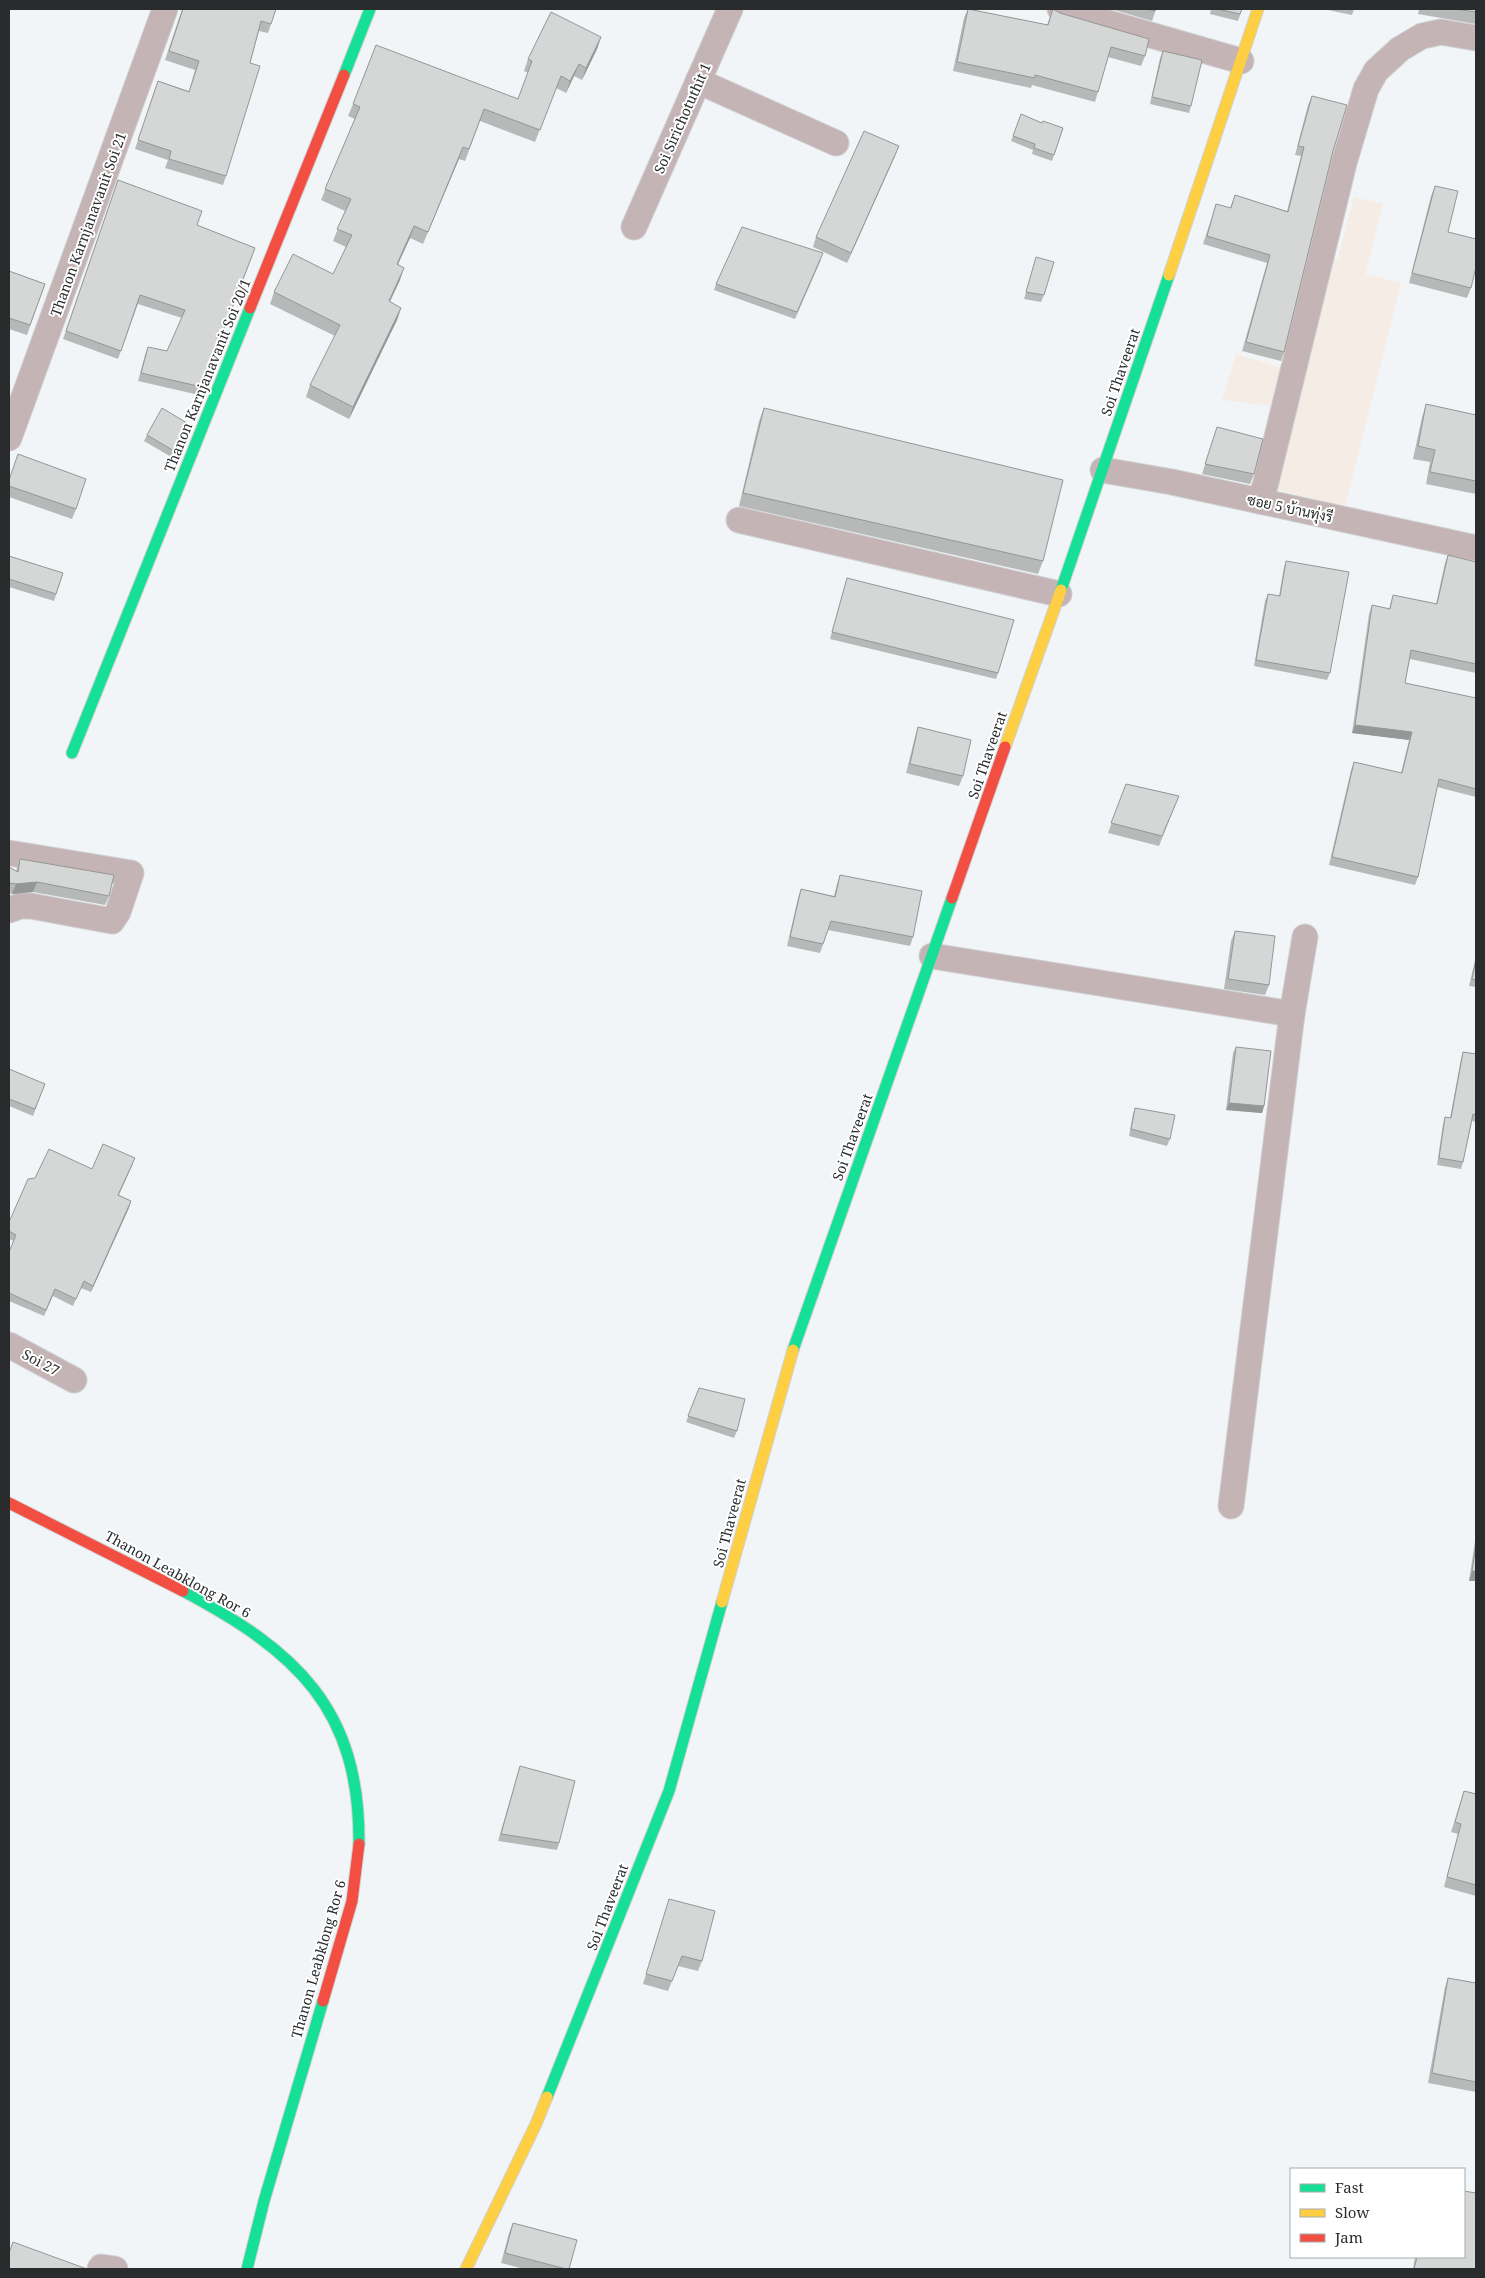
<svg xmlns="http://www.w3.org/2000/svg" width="1485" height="2278" viewBox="0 0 1485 2278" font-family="'Noto Serif',Sarabun,serif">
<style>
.commercial{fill:#f5ede5}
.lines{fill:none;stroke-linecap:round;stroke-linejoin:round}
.street-casing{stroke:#cfd1d3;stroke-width:27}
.fast-casing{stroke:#cfd1d3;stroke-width:13}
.slow-casing{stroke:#cfd1d3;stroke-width:13}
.jam-casing{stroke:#cfd1d3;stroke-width:13}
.street{stroke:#c4b4b5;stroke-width:25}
.fast{stroke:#16e098;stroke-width:11}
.slow{stroke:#ffcf43;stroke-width:11}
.jam{stroke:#f24e42;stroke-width:11}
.wall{fill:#b7b8b8}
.shaded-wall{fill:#959696}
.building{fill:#d5d6d6;stroke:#959696}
.labels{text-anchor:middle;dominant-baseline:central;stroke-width:4;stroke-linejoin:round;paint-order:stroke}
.street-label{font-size:14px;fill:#292b2d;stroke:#fff}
</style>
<rect width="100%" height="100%" fill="#f2f5f8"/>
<g class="commercial">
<polygon points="1354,197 1383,204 1366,274 1401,283 1345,507 1270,488 1327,259 1338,258"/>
<polygon points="1236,354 1283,368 1273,406 1222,400"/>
</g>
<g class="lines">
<defs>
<g id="street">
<polyline points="1060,9 1241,61"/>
<polyline points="698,81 836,143"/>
<polyline points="634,227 730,9"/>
<polyline points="9,438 165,9"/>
<polyline points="1103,470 1172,482 1476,548"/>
<polyline points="1259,501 1265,486 1344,163 1366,89 1376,71 1400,49 1422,36 1441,32 1476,38"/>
<polyline points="739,520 1059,594"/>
<polyline points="9,853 131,873 118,912 112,921 31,906 20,906 9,910"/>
<polyline points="932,956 1292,1014"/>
<polyline points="9,1345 74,1380"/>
<polyline points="1231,1506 1292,1014 1305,937"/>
<polyline points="100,2269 101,2267 115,2269"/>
</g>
<g id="fast">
<polyline points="344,75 370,9"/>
<polyline points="1061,590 1169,275"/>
<polyline points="72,753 250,308"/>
<polyline points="793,1350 952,898"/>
<path d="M183,1591c113,60 177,117 176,253"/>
<polyline points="547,2097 669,1791 722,1602"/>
<polyline points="247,2269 264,2201 323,2001"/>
</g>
<g id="slow">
<polyline points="1169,275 1258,9"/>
<polyline points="1005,747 1061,590"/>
<polyline points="722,1602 793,1350"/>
<polyline points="466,2269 536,2124 547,2097"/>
</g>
<g id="jam">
<polyline points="250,308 344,75"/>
<polyline points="952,898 1005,747"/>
<polyline points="9,1503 183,1591"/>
<polyline points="323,2001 352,1901 359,1844"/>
</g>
</defs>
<use href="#street" class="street-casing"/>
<use href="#fast" class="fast-casing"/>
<use href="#slow" class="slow-casing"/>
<use href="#jam" class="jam-casing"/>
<use href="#street" class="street"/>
<use href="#fast" class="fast"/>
<use href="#slow" class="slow"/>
<use href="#jam" class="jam"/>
</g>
<g class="wall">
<polygon points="182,9 276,9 268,33 259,31 250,63 226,176 223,185 165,168 168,160 135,149 158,81 189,91 195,70 165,60"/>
<polygon points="968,9 1047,25 1053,9 1145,56 1141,66 1108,57 1098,92 1095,102 1032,85 1031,88 953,71 964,18"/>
<polygon points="1111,9 1156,9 1152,21"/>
<polygon points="1211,9 1242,9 1238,21 1210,14"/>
<polygon points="1323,9 1354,9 1352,15"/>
<polygon points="1415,9 1476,9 1476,24 1418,14 1419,10"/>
<polygon points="601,37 597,49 582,80 574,76 566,93 556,88 535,142 480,121 465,161 459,159 423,244 410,238 398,265 400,280 390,302 401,308 397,320 349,419 306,397 310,385 335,336 270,304 274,292 333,274 346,247 333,241 345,211 321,200 355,119 348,116 353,104 518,99 528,73 524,71 528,59"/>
<polygon points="1163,51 1191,106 1189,113 1150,104 1160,58"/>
<polygon points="1312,96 1333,151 1284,352 1281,361 1242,351 1267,263 1203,244 1216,204 1230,208 1235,195 1287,211 1301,156 1295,155 1308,105"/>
<polygon points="1021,114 1042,123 1063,128 1052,161 1032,154 1033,150 1011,141"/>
<polygon points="895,156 847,263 813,247 816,237"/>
<polygon points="118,180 197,225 255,248 199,395 138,381 145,355 148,347 167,351 182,318 138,304 118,359 63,339"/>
<polygon points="1435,186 1448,232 1471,288 1467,298 1409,283 1431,196"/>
<polygon points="1036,257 1044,295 1041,302 1024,299"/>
<polygon points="821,260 795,319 714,290 716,284"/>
<polygon points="9,271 45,284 27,335 9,329"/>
<polygon points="1426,404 1476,415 1476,494 1426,484 1430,462 1413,459 1422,417"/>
<polygon points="764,408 1043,561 1038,574 739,506 759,421"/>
<polygon points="187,423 173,458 144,441 147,435"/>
<polygon points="1217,427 1254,474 1250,484 1202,474"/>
<polygon points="9,479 76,509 72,519 9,497"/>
<polygon points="1448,555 1476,562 1476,673 1410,659 1405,683 1476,698 1476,797 1437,787 1418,877 1415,885 1329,865 1351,770 1354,762 1401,773 1409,740 1352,733 1369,614 1372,605 1389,609 1393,595 1436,604 1445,563"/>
<polygon points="9,556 63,573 54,601 9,587"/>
<polygon points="1286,561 1330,673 1327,680 1254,666 1265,601 1268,594 1279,596 1284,567"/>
<polygon points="847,578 998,673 996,679 830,639"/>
<polygon points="918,727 963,776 959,786 906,773 915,737"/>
<polygon points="1126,784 1179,796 1159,846 1108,833"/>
<polygon points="20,859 109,896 105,905 33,892 12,894 9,893 9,867 16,871"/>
<polygon points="840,875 913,937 910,946 828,930 820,953 787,946 798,898 801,889 834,896 837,884"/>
<polygon points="1235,931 1269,985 1265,995 1224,989 1231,941"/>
<polygon points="1476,956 1476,987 1469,986"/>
<polygon points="1236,1047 1264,1106 1262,1113 1226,1110 1233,1053"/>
<polygon points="1463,1052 1476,1054 1476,1122 1472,1121 1463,1162 1461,1169 1437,1165 1443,1124 1445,1117 1450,1118 1461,1059"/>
<polygon points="9,1069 45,1084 33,1116 9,1106"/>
<polygon points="1135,1108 1170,1139 1167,1146 1129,1136 1133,1114"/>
<polygon points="133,1164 119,1195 131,1201 91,1292 81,1288 73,1306 53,1296 44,1316 9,1301 9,1252 14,1241 9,1239 9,1222 92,1169"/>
<polygon points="699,1388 737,1431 734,1438 686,1422"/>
<polygon points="1476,1537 1476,1581 1469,1581 1475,1541"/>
<polygon points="520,1766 559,1843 557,1850 498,1841"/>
<polygon points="1464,1791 1476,1794 1476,1896 1444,1887 1458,1834 1451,1832"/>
<polygon points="669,1899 702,1961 698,1971 678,1966 668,1991 643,1984"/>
<polygon points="1448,1978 1476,1983 1476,2092 1428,2083 1445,1987"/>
<polygon points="513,2223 569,2269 524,2269 501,2263 509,2233"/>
<polygon points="1415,2257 1464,2257 1476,2269 1413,2269"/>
</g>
<g class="shaded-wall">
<polygon points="601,37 597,49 582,80 586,68"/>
<polygon points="579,64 574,76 566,93 570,81"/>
<polygon points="899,146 895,156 847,263 851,253"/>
<polygon points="463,147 459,159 423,244 428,232"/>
<polygon points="414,226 410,238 392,276 397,264"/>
<polygon points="404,268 400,280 384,313 389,301"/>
<polygon points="401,308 397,320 349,419 353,407"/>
<polygon points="1355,725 1412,732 1409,740 1352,733"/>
<polygon points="37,882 33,892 12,894 16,884"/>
<polygon points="1229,1103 1264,1106 1262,1113 1226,1110"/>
<polygon points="131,1201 129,1208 91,1292 93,1286"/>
<polygon points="1472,1571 1476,1571 1476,1581 1469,1581"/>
</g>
<g class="building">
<polygon points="183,9 276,9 271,24 261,21 250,63 260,66 226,176 169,159 171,151 138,140 158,81 189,92 199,61 169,51"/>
<polygon points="968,9 1048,25 1053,9 1060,13 1149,39 1145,56 1111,47 1098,92 1035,75 1035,78 957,62"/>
<polygon points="1146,9 1156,9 1155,11"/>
<polygon points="1217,9 1242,9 1240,14"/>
<polygon points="1455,9 1476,9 1476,12"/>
<polygon points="551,12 601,37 586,68 579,64 570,81 561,76 540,130 484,109 469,149 463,147 428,232 414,226 397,264 404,268 389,301 401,308 353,407 310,385 340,325 274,292 293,254 333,274 352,235 337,229 351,199 325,189 360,107 353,104 376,45 518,99 532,61 528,59"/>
<polygon points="1163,51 1202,60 1191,106 1152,97"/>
<polygon points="1312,96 1347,105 1333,151 1284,352 1246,342 1270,255 1207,236 1216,204 1231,208 1235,195 1288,212 1304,147 1298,146"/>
<polygon points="1021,114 1042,123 1043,121 1063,128 1054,155 1034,148 1035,144 1013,136"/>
<polygon points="864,131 899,146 851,253 816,237"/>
<polygon points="118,180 202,211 197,225 255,248 202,387 141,373 148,347 167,351 185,310 140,295 121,351 66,331"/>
<polygon points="1435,186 1458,191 1448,232 1476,239 1476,267 1471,288 1412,273"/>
<polygon points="742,227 823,253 797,312 716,284"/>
<polygon points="1036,257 1054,262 1044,295 1026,292"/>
<polygon points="9,271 45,284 30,325 9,318"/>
<polygon points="1426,404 1476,415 1476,481 1430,472 1435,450 1418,446"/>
<polygon points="162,408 187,423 176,452 147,435"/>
<polygon points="764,408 1063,480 1043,561 743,493"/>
<polygon points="1217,427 1263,439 1254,474 1205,464"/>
<polygon points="18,454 86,479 76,509 9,486 9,480"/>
<polygon points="1448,555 1476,562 1476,664 1411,650 1405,683 1476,698 1476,789 1439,779 1418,877 1332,857 1354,762 1402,773 1412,732 1355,725 1372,605 1390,609 1393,595 1437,604"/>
<polygon points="9,556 63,573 56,594 9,579"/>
<polygon points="1286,561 1349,572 1330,673 1256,660 1268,594 1280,596"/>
<polygon points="847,578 1014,620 998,673 832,632"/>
<polygon points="918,727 971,740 963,776 910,764"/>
<polygon points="1126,784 1179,796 1162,836 1111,823"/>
<polygon points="20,859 114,875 109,896 37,882 16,884 9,883 9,867 18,872"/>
<polygon points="840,875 922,891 913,937 831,921 823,944 790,937 801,889 835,897"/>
<polygon points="1235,931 1275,936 1269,985 1228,979"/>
<polygon points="1476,960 1476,980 1472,979"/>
<polygon points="1236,1047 1271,1051 1264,1106 1229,1103"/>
<polygon points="1463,1052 1476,1054 1476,1115 1473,1114 1463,1162 1439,1158 1445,1117 1451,1118"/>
<polygon points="9,1069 45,1084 35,1109 9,1099"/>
<polygon points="1135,1108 1175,1115 1170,1139 1131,1129"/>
<polygon points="103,1144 135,1158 118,1195 131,1201 93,1286 84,1281 76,1299 55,1289 46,1310 9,1293 9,1252 16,1235 9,1231 9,1222 28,1179 35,1178 49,1149 92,1169"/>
<polygon points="699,1388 745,1399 737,1431 688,1416"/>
<polygon points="1476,1545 1476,1571 1472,1571"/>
<polygon points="520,1766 575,1781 559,1843 501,1834"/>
<polygon points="1464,1791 1476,1794 1476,1885 1447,1877 1461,1824 1455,1822"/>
<polygon points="669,1899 715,1911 702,1961 682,1956 672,1981 646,1974"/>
<polygon points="1448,1978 1476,1983 1476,2082 1432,2073"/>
<polygon points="1464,2191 1476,2193 1476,2269 1414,2269 1417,2257 1464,2257"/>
<polygon points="513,2223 577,2240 569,2269 566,2269 505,2253"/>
<polygon points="13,2242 87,2269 9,2269 9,2253"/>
</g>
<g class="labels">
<g class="street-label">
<text transform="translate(682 118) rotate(-66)">Soi Sirichotuthit 1</text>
<text transform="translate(88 224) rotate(-70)">Thanon Karnjanavanit Soi 21</text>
<text transform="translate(1120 372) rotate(-71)">Soi Thaveerat</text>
<text transform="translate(207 375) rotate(-68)">Thanon Karnjanavanit Soi 20/1</text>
<text transform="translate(1290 508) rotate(12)">ซอย 5 บ้านทุ่งรี</text>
<text transform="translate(987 755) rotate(-71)">Soi Thaveerat</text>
<text transform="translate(852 1137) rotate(-70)">Soi Thaveerat</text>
<text transform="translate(41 1362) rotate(28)">Soi 27</text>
<text transform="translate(729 1523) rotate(-75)">Soi Thaveerat</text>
<text transform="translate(178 1574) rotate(29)">Thanon Leabklong Ror 6</text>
<text transform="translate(607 1907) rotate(-69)">Soi Thaveerat</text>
<text transform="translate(318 1959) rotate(-74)">Thanon Leabklong Ror 6</text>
</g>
</g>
<rect width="1485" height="2278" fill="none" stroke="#292b2d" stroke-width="20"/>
<rect x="1290" y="2168" width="175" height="90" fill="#ffffff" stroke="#a9aaab"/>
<rect x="1300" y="2184" width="25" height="8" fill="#16e098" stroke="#a9aaab"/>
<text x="1335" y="2193" font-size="15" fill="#292b2d">Fast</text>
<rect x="1300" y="2209" width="25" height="8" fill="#ffcf43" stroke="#a9aaab"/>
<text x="1335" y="2218" font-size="15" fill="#292b2d">Slow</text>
<rect x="1300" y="2234" width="25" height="8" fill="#f24e42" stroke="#a9aaab"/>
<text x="1335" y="2243" font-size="15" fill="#292b2d">Jam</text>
</svg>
